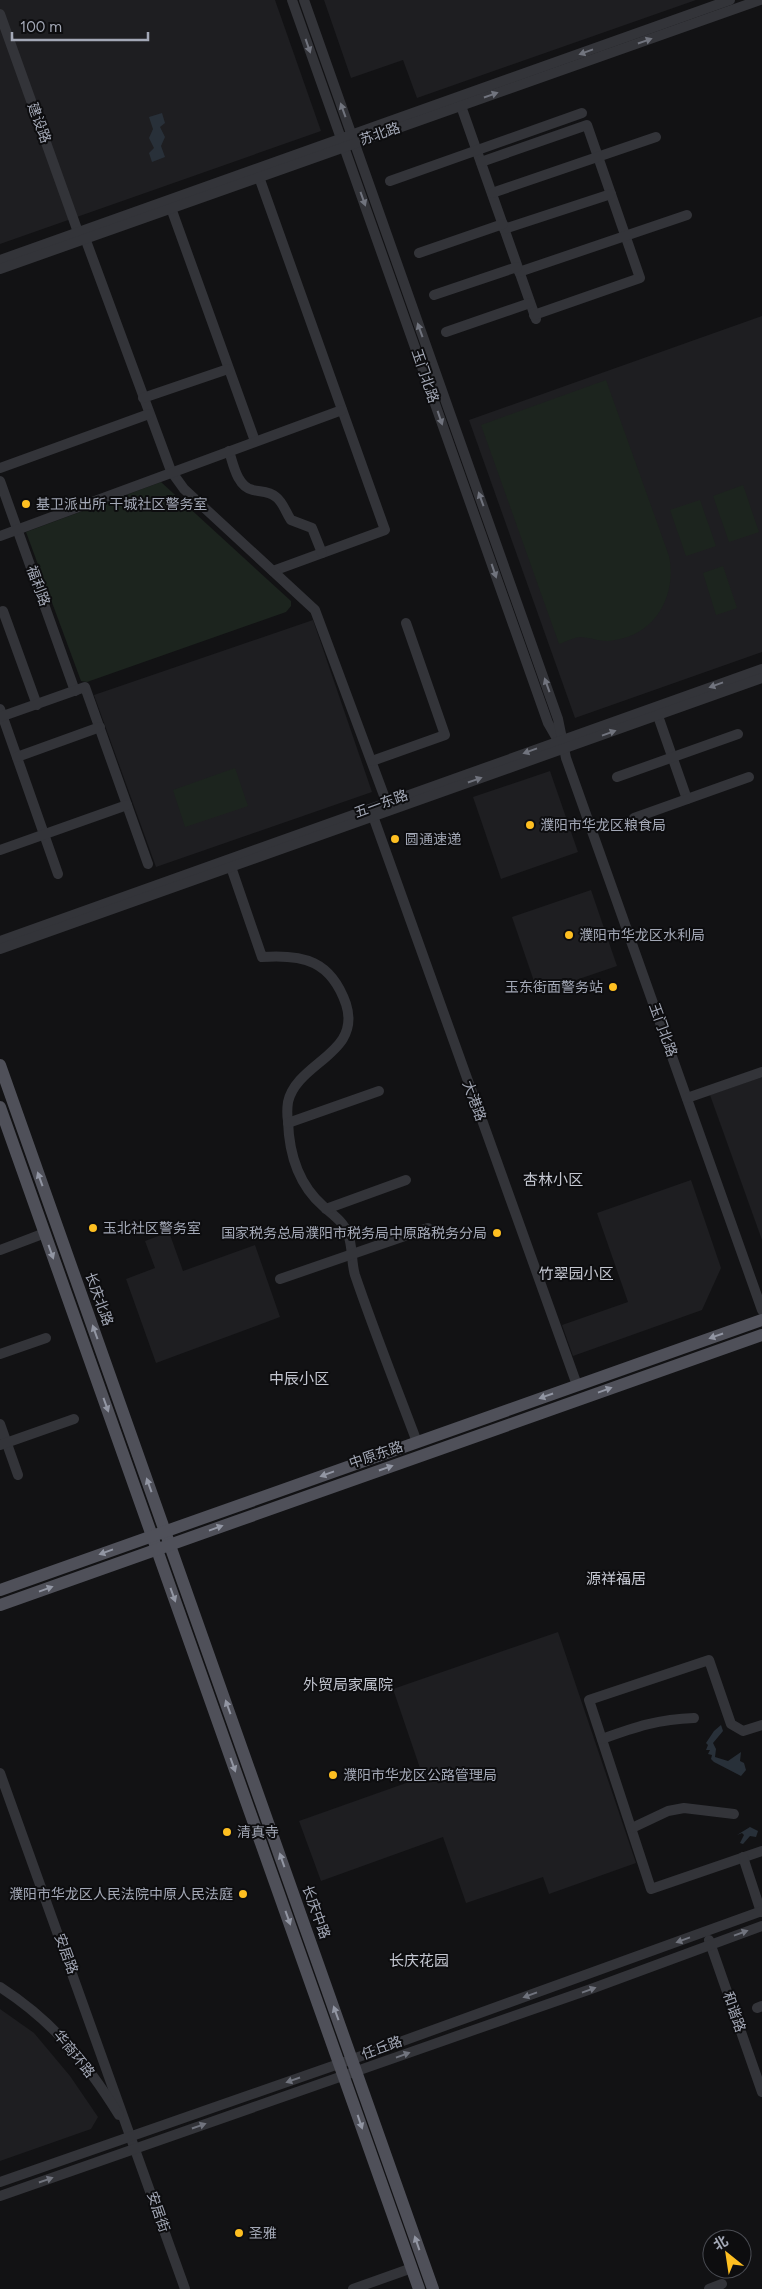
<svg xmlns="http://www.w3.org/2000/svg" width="762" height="2289" viewBox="0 0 762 2289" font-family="Figtree,'Noto Sans SC',sans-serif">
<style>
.built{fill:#1e1e21}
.green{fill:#1c241e}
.water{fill:#283039}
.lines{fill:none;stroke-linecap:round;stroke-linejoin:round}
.minor{stroke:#333439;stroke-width:10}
.major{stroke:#4f5059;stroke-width:12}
.oneway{fill:#71747e}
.oneway2{fill:#9296a3}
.poi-dot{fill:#febf21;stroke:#0d0d0f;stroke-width:2}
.labels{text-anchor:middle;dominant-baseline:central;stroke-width:4;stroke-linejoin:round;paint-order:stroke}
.street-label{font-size:14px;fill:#a3a8b6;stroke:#0d0d0f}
.poi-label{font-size:14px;fill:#a3a8b6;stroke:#0d0d0f;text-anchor:start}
.neighbourhood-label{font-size:15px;fill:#c4c7d1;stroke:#0d0d0f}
</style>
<rect width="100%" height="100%" fill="#121214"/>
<g class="built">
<polygon points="0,0 275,0 321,131 0,244"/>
<polygon points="324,0 696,0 417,98 403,60 351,78"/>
<polygon points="762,316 762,652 575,718 469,420"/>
<polygon points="313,620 372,792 156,867 94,695"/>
<polygon points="550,771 578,852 501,879 473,797"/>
<polygon points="591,890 617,966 538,993 512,917"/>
<polygon points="762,1077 762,1240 710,1095"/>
<polygon points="691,1180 721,1268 702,1310 573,1356 562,1325 628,1302 597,1213"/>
<polygon points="169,1232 183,1271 255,1245 280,1317 156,1363 126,1279 155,1268 145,1241"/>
<polygon points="558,1632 636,1863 549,1894 543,1877 466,1903 443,1837 321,1881 299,1821 423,1777 393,1689"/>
<polygon points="0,2009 34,2033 70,2076 98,2117 91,2129 0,2161"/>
</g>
<g class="green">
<path d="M606,380l63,176c8,39 -13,78 -54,84 -12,3 -22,-2 -34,-3 -6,0 -16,5 -22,7l-78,-219z"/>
<polygon points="161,482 291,601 291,606 286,612 87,682 81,681 26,532"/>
<polygon points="743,485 759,532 729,542 713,496"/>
<polygon points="700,500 716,546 686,556 670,510"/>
<polygon points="723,566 737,608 716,615 703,573"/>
<polygon points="235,768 248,806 185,827 173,790"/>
</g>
<g class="water">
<polygon points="162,113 165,123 160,127 165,137 161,146 165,157 152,162 149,153 154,148 149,138 153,129 149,117"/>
<polygon points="721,1725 723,1731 713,1743 716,1749 715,1757 728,1761 741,1752 740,1761 744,1763 746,1770 741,1776 714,1762 711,1759 712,1755 708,1754 710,1750 706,1750 708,1745 706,1743 714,1731"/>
<polygon points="750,1827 758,1831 756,1837 750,1836 743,1844 740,1843 744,1835 742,1833 737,1835"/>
</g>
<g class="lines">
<g class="minor">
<polyline points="292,0 548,723 559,742"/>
<polyline points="304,0 558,719 566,758 762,1310"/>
<polyline points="0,14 78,232"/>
<polyline points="461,106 536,319"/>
<polyline points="481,162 587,125 640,278 534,315"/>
<polyline points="259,177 385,530 273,571"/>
<polyline points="390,181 582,113"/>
<polyline points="492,193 656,137"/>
<polyline points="171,208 255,441"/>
<polyline points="504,229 611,194"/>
<polyline points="85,238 171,471 184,489 315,610 389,809"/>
<polyline points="419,253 503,224"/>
<polyline points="0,260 730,0"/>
<polyline points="0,269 760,0"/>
<polyline points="519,272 687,215"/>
<polyline points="434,295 517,267"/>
<polyline points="446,332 530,303"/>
<polyline points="143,398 228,369"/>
<path d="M229,451c4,12 8,36 24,39 8,2 16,1 23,7 7,5 10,16 15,23l21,8 10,25"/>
<polyline points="0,468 149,414"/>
<polyline points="0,481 75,691"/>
<polyline points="0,536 342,410"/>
<polyline points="3,611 37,705"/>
<polyline points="0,709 58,874"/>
<polyline points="658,716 687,799"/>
<polyline points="0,717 85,687 148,864"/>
<polyline points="17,757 100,727"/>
<polyline points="372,761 445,735 406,623"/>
<polyline points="617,777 738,734"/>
<polyline points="373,816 577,1385"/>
<polyline points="634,818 749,777"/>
<polyline points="0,850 127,805"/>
<path d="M231,867l31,90c42,-3 69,4 84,47 16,50 -49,58 -58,98 -1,7 -1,13 0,19 1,33 10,63 35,85 9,8 21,16 25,28 5,13 3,28 7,41 19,56 41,111 62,167"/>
<polyline points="0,941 762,669"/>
<polyline points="0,949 762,678"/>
<polyline points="687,1098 762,1072"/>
<polyline points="288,1123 379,1091"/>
<polyline points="326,1209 406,1180"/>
<polyline points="0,1250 45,1233"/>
<polyline points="280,1279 428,1228"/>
<polyline points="0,1354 46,1338"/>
<polyline points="0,1424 18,1475"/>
<polyline points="0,1445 74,1419"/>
<polyline points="762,1725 743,1731 731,1724 709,1660 589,1700 651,1889 762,1851"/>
<path d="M602,1739c33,-12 57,-20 92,-21"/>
<polyline points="0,1773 185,2289"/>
<polyline points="632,1828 668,1811 684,1808 734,1814"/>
<polyline points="743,1857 761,1912"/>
<polyline points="709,1940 762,2092"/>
<path d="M0,1987c53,34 86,75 119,128"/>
<polyline points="757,2008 762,2006"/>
<polyline points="0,2182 353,2059 762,1911"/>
<polyline points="0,2196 591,1989 762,1926"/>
<polyline points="353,2289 412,2268"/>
<polyline points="709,2289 722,2284"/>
</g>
<g class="major">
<polyline points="0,1065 433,2289"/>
<polyline points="0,1107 419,2289"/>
<polyline points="0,1590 762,1320"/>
<polyline points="0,1605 762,1335"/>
</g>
</g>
<defs><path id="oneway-solid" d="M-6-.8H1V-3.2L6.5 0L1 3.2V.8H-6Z" transform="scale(1.25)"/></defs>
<g class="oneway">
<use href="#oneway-solid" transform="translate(645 41) rotate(-19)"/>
<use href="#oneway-solid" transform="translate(308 46) rotate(71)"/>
<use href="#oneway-solid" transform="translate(586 52) rotate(160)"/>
<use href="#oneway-solid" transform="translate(491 95) rotate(-19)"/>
<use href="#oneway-solid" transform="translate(343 110) rotate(-110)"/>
<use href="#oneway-solid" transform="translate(363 199) rotate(70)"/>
<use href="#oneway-solid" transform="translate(420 330) rotate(-110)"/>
<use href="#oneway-solid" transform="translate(440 418) rotate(71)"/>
<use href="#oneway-solid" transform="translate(481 499) rotate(-110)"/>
<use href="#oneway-solid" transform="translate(494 571) rotate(71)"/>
<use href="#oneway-solid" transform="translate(547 685) rotate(-110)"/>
<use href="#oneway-solid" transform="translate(716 685) rotate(160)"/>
<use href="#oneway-solid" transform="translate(609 733) rotate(-20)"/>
<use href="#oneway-solid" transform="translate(530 751) rotate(160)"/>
<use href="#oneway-solid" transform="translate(475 780) rotate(-19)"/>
<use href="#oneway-solid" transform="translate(741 1933) rotate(-20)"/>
<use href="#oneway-solid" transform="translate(683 1940) rotate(160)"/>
<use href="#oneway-solid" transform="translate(589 1990) rotate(-20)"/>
<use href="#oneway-solid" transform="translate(530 1995) rotate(160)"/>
<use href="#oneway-solid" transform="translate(403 2055) rotate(-20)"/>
<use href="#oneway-solid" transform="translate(293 2080) rotate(161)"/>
<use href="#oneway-solid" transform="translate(199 2126) rotate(-19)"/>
<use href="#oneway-solid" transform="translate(46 2180) rotate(-19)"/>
</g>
<g class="oneway2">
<use href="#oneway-solid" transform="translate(40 1179) rotate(-110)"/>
<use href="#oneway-solid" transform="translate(51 1252) rotate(70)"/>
<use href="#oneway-solid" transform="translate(95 1332) rotate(-110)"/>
<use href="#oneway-solid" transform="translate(716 1336) rotate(161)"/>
<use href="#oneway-solid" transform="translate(605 1390) rotate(-20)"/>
<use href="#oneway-solid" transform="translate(546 1396) rotate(161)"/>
<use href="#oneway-solid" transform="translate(106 1405) rotate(70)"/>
<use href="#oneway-solid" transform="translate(386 1468) rotate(-19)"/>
<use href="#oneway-solid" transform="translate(327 1474) rotate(160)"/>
<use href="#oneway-solid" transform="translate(149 1485) rotate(-110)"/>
<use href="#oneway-solid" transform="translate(216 1528) rotate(-20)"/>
<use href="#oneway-solid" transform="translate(106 1552) rotate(160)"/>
<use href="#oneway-solid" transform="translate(46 1589) rotate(-20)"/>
<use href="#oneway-solid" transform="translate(173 1595) rotate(70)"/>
<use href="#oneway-solid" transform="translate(228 1707) rotate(-110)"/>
<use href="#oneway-solid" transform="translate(233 1765) rotate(70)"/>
<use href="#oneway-solid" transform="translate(282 1860) rotate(-109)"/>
<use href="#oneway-solid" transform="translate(288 1918) rotate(70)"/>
<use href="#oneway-solid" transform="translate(336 2013) rotate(-110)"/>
<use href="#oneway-solid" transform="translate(360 2122) rotate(71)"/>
<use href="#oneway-solid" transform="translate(417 2243) rotate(-109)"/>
</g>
<g class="poi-dot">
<circle cx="26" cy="504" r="5"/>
<circle cx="530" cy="825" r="5"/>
<circle cx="395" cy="839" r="5"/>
<circle cx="569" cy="935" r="5"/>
<circle cx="613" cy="987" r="5"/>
<circle cx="93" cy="1228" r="5"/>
<circle cx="497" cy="1233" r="5"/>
<circle cx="333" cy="1775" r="5"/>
<circle cx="227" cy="1832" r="5"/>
<circle cx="243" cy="1894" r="5"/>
<circle cx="239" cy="2233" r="5"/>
</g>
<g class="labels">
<g class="street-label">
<text transform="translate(39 123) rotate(70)">建设路</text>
<text transform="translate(380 134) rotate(-19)">苏北路</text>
<text transform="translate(425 376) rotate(71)">玉门北路</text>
<text transform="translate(38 586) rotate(70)">福利路</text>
<text transform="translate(381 804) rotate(-20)">五一东路</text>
<text transform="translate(663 1030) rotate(70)">玉门北路</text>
<text transform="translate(474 1101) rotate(70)">大港路</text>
<text transform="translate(99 1299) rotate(70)">长庆北路</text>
<text transform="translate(376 1455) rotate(-19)">中原东路</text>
<text transform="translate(316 1912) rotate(70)">长庆中路</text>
<text transform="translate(66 1954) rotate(70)">安居路</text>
<text transform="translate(734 2012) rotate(71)">和谐路</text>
<text transform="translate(382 2048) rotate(-20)">任丘路</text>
<text transform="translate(74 2054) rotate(51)">华商环路</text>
<text transform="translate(158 2212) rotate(71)">安居街</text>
</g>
<g class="poi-label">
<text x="36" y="504">基卫派出所 干城社区警务室</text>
<text x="540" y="825">濮阳市华龙区粮食局</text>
<text x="405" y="839">圆通速递</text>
<text x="579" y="935">濮阳市华龙区水利局</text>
<text x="603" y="987" text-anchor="end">玉东街面警务站</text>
<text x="103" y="1228">玉北社区警务室</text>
<text x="487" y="1233" text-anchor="end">国家税务总局濮阳市税务局中原路税务分局</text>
<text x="343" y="1775">濮阳市华龙区公路管理局</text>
<text x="237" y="1832">清真寺</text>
<text x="233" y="1894" text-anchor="end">濮阳市华龙区人民法院中原人民法庭</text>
<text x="249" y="2233">圣雅</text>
</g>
<g class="neighbourhood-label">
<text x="553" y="1180">杏林小区</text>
<text x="576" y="1274">竹翠园小区</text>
<text x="299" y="1379">中辰小区</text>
<text x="616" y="1579">源祥福居</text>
<text x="348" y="1685">外贸局家属院</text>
<text x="419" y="1961">长庆花园</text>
</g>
</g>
<g transform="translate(727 2254) rotate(330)"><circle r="24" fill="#0d0d0f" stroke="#494b52"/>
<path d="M0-4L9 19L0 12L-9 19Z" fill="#febf21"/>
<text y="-8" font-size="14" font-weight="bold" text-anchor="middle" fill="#a3a8b6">北</text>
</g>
<path d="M12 32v8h136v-8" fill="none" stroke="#a3a8b6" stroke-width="2.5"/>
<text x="20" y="32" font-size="15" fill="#a3a8b6" stroke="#0d0d0f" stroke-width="4" paint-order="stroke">100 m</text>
</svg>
